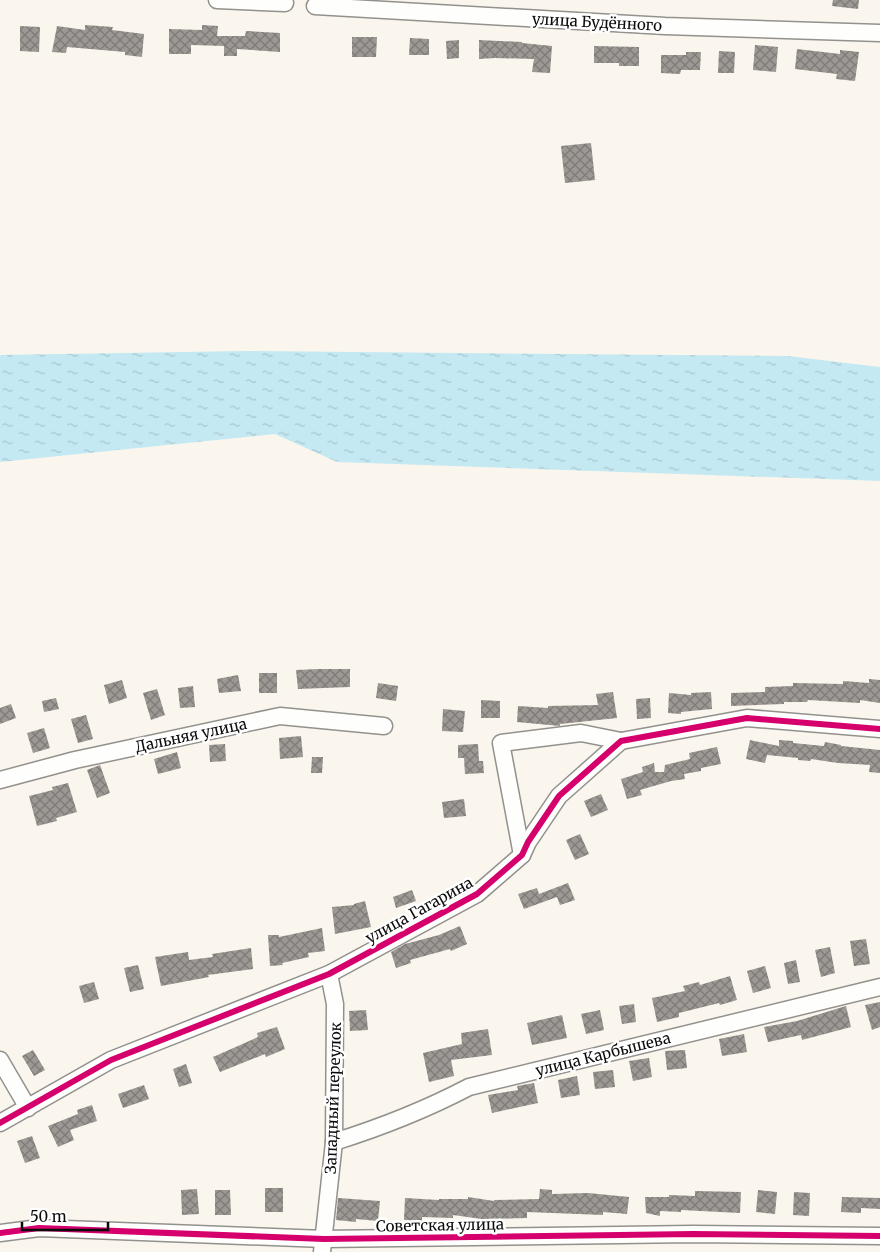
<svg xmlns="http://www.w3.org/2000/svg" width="880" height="1252" viewBox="0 0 880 1252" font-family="Merriweather,serif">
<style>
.water{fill:url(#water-ripples)}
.building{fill:url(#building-cross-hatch)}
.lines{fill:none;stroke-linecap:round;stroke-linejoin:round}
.minor-casing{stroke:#93918d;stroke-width:19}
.minor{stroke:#fefefc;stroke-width:16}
.cycleway-casing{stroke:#fff;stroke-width:9}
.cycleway{stroke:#d6006c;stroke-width:6}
.labels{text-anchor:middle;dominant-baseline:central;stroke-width:5;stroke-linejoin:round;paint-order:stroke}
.street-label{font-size:15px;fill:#0b0b0b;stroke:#fff}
</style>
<defs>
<pattern id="water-ripples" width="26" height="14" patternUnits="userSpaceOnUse" patternTransform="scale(1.25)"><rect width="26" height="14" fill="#c4e9f3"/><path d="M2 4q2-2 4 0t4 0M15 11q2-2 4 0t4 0" fill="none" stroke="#a7c6cf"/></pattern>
<pattern id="building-cross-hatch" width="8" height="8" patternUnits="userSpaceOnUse" patternTransform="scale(1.25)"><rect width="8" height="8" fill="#9c9894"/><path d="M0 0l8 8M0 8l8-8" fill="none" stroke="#7d7a77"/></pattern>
</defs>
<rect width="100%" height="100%" fill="#faf6ed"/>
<polygon class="water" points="244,351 788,356 880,367 880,481 337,462 275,434 0,462 0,355"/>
<g class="building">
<polygon points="833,0 859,0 858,9 832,6"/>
<polygon points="85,25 113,27 112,30 144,34 142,57 125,55 125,52 67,47 66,53 52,52 57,26 85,30"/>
<polygon points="202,25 218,26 217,36 245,36 246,31 280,33 280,52 237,49 237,56 224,56 224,46 191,45 191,54 169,54 169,29 202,30"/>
<polygon points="20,26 40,27 39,52 20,51"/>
<polygon points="352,37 377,37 376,57 352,57"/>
<polygon points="410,38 429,39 429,55 409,55"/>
<polygon points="459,40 459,58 447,59 446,41"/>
<polygon points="479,40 522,42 522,43 552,46 550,73 532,72 534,59 495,58 479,59"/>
<polygon points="755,45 778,47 776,72 753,70"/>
<polygon points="594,46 639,47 639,66 619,66 619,63 594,63"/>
<polygon points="797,49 840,54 840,50 859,52 855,81 836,79 837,74 795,69"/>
<polygon points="719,51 735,52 734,73 718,73"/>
<polygon points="686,52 701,52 700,70 681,70 680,74 661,73 661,55 686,55"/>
<polygon points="591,143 595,180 565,183 561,146"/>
<polygon points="318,669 350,669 350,687 298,689 296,670"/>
<rect x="259" y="673" width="18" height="20"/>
<polygon points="238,675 241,691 219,693 217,679"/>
<polygon points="869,679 880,680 880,703 860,700 860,703 808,700 807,702 784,702 784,704 731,706 731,693 765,692 765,687 793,686 793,683 843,684 843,681 869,683"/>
<polygon points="122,680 127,698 109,704 104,685"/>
<polygon points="378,683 398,686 396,701 376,698"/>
<polygon points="193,686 195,707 180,708 178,688"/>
<polygon points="157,689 165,715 151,720 143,693"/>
<polygon points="613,692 617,718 560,724 560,726 517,722 518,706 548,708 548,706 598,705 596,694"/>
<polygon points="711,692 712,709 681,712 681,714 668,713 669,693 691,695 691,693"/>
<polygon points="56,698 59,709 44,712 42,701"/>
<polygon points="650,698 651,718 637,719 636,699"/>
<polygon points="481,700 500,701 500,718 481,718"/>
<polygon points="11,704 16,718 0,724 0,708"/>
<polygon points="443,709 465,711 463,732 442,731"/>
<polygon points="86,715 93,739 78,743 71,719"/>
<polygon points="44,728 50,748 33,753 27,733"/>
<polygon points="301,736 303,757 280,759 279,738"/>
<polygon points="750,740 779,746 779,740 793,741 793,743 824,746 825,742 841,745 841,746 880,750 880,773 869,772 870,765 838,763 811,759 810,761 798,760 798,758 767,755 765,763 746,759"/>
<polygon points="225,744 226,761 210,762 209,745"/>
<polygon points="478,744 479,761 483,761 484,773 465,774 464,758 458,758 458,745"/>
<polygon points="717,747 721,764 701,768 701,771 684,774 685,779 671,781 640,790 642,795 627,799 621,779 643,772 642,767 654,763 655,772 664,772 665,765 690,759 689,753"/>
<polygon points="177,752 181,768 158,774 154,759"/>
<polygon points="312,757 323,757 322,773 311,773"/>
<polygon points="100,765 110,793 97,798 87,770"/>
<polygon points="68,783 77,812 56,818 57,821 37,826 29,796 53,790 52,787"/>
<polygon points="601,794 608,810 591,817 584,801"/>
<polygon points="464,799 466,816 444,818 442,802"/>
<polygon points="580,834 589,854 575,860 566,840"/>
<polygon points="568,883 575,900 560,905 557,897 524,909 518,894 537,888 539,894"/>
<polygon points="412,890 416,901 396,908 393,897"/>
<polygon points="365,901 371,927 335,934 332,907 354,905 354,904"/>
<polygon points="460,926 467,944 451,951 450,949 410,960 411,963 396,968 391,952 405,944 439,935"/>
<polygon points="322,928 325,951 308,953 309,957 282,963 283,965 270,966 268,935 279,935 279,937"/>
<polygon points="866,939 870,964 854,966 850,941"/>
<polygon points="830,947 835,973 821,977 815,950"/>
<polygon points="251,948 253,969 208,975 209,977 161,986 155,957 188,952 189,960 213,957 212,954"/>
<polygon points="796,960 800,982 788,984 784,963"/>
<polygon points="138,965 144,989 130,992 124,968"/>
<polygon points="765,966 771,988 753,993 747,971"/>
<polygon points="730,976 737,1000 720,1005 719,1003 679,1013 679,1017 657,1022 652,998 685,991 683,986 699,982 700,985"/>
<polygon points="94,982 99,999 84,1003 79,986"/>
<polygon points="880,1002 880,1027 872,1030 865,1005"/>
<polygon points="634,1004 636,1022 622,1024 619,1006"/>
<polygon points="846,1006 851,1027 802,1040 801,1035 768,1042 764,1027 797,1021"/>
<polygon points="366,1010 368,1030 350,1031 349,1011"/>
<polygon points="600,1010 604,1030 586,1034 581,1014"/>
<polygon points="562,1015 567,1038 532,1045 527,1023"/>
<polygon points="277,1027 285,1049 266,1057 265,1054 220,1072 213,1057 258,1037 257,1033"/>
<polygon points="488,1029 492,1055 451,1060 454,1076 429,1082 423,1053 462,1044 461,1033"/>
<polygon points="744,1034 747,1052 722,1056 719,1039"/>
<polygon points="33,1050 45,1070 34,1076 22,1056"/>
<polygon points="685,1050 687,1068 667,1070 665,1051"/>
<polygon points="649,1058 652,1077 633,1081 629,1061"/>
<polygon points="186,1064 192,1083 179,1087 173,1069"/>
<polygon points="613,1070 615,1087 595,1089 593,1072"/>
<polygon points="577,1076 580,1095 561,1098 558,1080"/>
<polygon points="534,1083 538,1103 492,1113 488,1095 518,1090 517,1086"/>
<polygon points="144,1085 149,1099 123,1108 118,1094"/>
<polygon points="92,1105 97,1121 70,1130 74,1140 58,1147 48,1126 78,1114 77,1110"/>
<polygon points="32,1136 40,1158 25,1163 17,1141"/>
<rect x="265" y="1188" width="18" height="24"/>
<polygon points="197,1189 199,1214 182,1215 181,1190"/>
<polygon points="540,1189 552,1190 552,1194 588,1193 629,1197 627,1214 603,1212 603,1215 527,1212 527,1218 482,1219 453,1215 453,1218 422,1217 422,1221 404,1220 405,1198 439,1200 439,1199 468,1199 468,1197 494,1201 494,1200 539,1199"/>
<polygon points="215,1190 230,1190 231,1215 215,1215"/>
<polygon points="758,1190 777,1192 775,1214 756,1212"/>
<polygon points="695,1191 741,1192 740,1213 681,1210 681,1212 660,1211 660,1216 646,1213 645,1197 669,1197 669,1195 695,1196"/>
<polygon points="794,1192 810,1193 809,1216 793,1215"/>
<polygon points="842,1197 880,1198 880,1209 861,1208 861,1213 841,1212"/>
<polygon points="338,1198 380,1201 378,1221 356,1219 356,1222 336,1220"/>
</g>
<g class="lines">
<defs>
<g id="minor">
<polyline points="217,0 285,3"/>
<polyline points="315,6 665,26 880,33"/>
<polyline points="0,780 75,760 280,716 384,726"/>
<polyline points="522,855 501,743 581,733 621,741"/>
<polyline points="0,1060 28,1108"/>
<polyline points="0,1123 111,1060 329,974 477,894 522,855 528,842 559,796 621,741 747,718 880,729"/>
<path d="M334,1142c48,-15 91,-32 135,-55l411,-100"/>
<polyline points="0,1233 39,1228 324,1239 693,1234 880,1236"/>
<polyline points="322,1252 334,1142 335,1004 329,974"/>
</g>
</defs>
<use href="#minor" class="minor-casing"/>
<use href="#minor" class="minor"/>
<defs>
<g id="cycleway">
<polyline points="0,1123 111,1060 329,974 477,894 522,855 528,842 559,796 621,741 747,718 880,729"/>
<polyline points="0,1233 39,1228 324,1239 693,1234 880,1236"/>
</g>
</defs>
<use href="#cycleway" class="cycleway-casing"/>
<use href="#cycleway" class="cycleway"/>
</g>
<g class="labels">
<g class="street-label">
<text transform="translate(597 22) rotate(3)">улица Будённого</text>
<text transform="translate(191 735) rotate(-12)">Дальняя улица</text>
<text transform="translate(419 910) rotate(-29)">улица Гагарина</text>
<text transform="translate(603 1054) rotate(-14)">улица Карбышева</text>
<text transform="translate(333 1098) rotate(-88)">Западный переулок</text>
<text transform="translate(440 1225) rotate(-1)">Советская улица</text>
</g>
</g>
<path d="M22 1222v8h86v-8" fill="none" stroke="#0b0b0b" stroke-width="2.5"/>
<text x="30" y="1222" font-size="15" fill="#0b0b0b" stroke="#ffffff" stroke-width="4" paint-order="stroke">50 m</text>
</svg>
